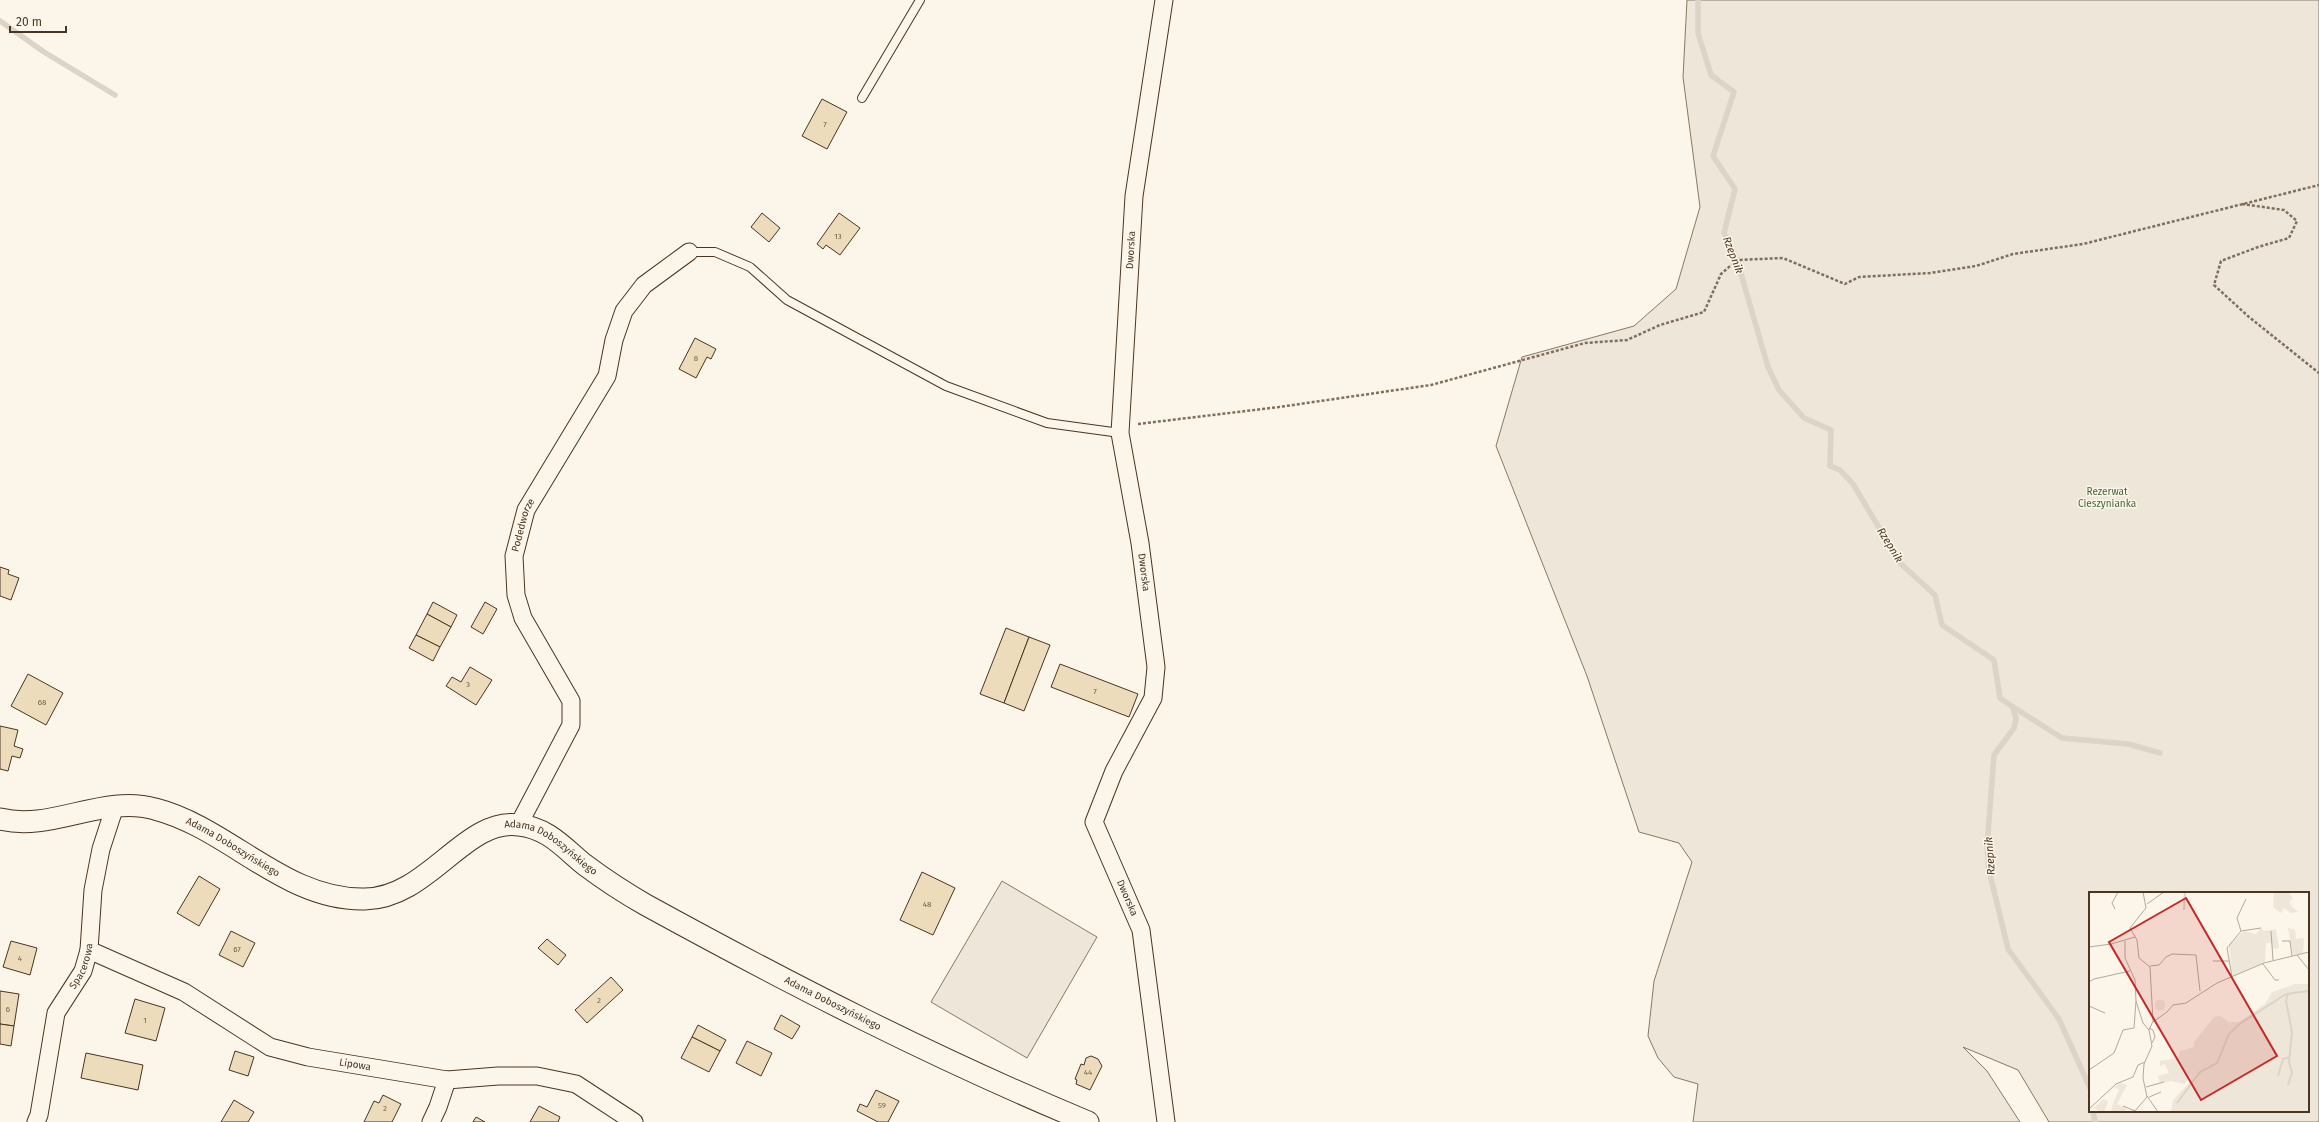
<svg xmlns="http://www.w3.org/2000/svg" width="2319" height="1122" viewBox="0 0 2319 1122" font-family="'Fira Sans',sans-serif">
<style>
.green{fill:#ede6d9;stroke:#887966;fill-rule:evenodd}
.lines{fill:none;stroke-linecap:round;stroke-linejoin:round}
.stream{stroke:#dcd4c6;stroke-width:5.5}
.building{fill:#ecdcbc;stroke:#4a3520}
.service-casing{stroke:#4a3520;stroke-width:10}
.minor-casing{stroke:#4a3520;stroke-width:19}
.tertiary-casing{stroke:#4a3520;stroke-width:23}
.path{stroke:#7f6f5c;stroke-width:2.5;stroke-dasharray:3 2;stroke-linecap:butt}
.service{stroke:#fbf6e9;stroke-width:8}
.minor{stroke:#fbf6e9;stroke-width:17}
.tertiary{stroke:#fbf6e9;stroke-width:21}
.labels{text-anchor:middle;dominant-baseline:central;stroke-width:3;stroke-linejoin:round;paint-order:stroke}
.number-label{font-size:8px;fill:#725f47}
.street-label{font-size:10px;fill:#4a3520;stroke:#fbf6e9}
.park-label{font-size:10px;fill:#436837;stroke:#fbf6e9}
.water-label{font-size:11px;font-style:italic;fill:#4a3520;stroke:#fbf6e9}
.inset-river{fill:none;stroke:#dcd4c6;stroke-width:2}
.inset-road{fill:none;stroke:#b4a999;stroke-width:1}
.view{fill:#c62828;fill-opacity:0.15;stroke:#c62828;stroke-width:2}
.inset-edge{fill:none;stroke:#4a3520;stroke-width:2}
</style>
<rect width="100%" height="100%" fill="#fbf6e9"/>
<g class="green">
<path d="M1687,0h632v1122h-270l-31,-52 -55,-23 24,24 33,51h-327l5,-38 -24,-7 -16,-19 -10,-22 6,-55 38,-119 -13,-19 -40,-11 -52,-156 -91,-230 26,-89 112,-31 42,-37 24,-82 -17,-130zM2090,893h218v218h-218z"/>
<polygon points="1002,881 1097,937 1027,1058 931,1002"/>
</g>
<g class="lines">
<g class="stream">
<polyline points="1698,0 1698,33 1711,75 1734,92 1713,156 1735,189 1724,233 1737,260 1768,367 1779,390 1804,418 1831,430 1830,466 1840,470 1853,484 1900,563 1935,595 1942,625 1994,660 2000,698 2013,707 2016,719 2014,728 1994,755 1987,847 1989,870 2008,949 2059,1019 2090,1088"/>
<polyline points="0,21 44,52 115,95"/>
<polyline points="2013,707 2062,738 2128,744 2160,753"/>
<polyline points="2093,1111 2095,1122"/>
</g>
</g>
<g class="building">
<polygon points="822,99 847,112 827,149 802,136"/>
<polygon points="762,213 780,228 769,242 751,227"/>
<polygon points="839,213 860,228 840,255 826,245 823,249 817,244"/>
<polygon points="695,338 716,349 711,359 707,357 696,378 679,369"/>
<polygon points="0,567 9,570 8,574 19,578 11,600 0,596"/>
<polygon points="433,602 457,615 451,627 427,614"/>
<polygon points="485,602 497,609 483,634 471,627"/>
<polygon points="427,614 451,627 440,647 416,635"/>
<polygon points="1006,628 1029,637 1004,703 980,694"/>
<polygon points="416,635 440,647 433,661 409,648"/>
<polygon points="1029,637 1050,645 1024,711 1004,703"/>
<polygon points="1060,664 1138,694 1129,717 1051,687"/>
<polygon points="470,667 492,680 476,705 446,686 452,677 461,682"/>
<polygon points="28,674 63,693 46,725 11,706"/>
<polygon points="0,726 18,730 14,746 23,749 20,758 12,756 8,771 0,769"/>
<polygon points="922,872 955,888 933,935 900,920"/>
<polygon points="199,876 220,889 199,926 177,913"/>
<polygon points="231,931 255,943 243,967 219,955"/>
<polygon points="547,939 566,955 558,965 538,948"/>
<polygon points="11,941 37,948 30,975 3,967"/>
<polygon points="611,977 623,990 587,1023 575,1010"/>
<polygon points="0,991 19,994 14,1026 0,1024"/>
<polygon points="135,999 165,1008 156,1041 125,1033"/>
<polygon points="781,1015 800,1026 792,1039 774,1029"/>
<polygon points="0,1024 14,1026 11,1046 0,1044"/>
<polygon points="698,1025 726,1040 720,1051 692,1037"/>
<polygon points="692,1037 720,1051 709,1072 681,1058"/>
<polygon points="747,1041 772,1053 761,1076 736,1063"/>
<polygon points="235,1051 254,1057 248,1076 229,1070"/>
<polygon points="86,1053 143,1065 138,1090 81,1078"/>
<polygon points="1091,1056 1098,1059 1102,1066 1090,1090 1076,1084 1077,1080 1075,1079 1081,1064 1084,1065 1086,1058"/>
<polygon points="876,1090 899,1101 888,1122 878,1122 857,1111 860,1104 867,1107"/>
<polygon points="383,1095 401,1104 392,1122 364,1122 374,1101 379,1103"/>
<polygon points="234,1100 254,1112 248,1122 221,1122"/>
<polygon points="539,1106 560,1117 558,1122 530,1122"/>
<polygon points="476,1117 485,1122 473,1122"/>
</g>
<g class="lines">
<defs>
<g id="service">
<polyline points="862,98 920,0"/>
<polyline points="689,252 715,252 750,267 787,300 946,386 1047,423 1120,433"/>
</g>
<g id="minor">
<path id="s1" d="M1164,0l-30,196 -14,237 20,110 16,124 -3,31 -39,73 -20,51 47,108 25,192"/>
<path id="s2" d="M519,824l52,-99v-24l-48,-83 -7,-23 -2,-39 12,-46 81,-134 7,-36 10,-29 20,-26 45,-33"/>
<path id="s3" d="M89,950l95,42 86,55 38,10 139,23 51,-4h39l39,8 58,38"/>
<path id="s4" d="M36,1122l3,-7 17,-102 27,-42 6,-21 4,-60 8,-41 14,-43"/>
<polyline points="431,1122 438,1107 447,1080"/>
</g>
<g id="tertiary">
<path id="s5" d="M0,819c52,13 103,-25 155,-10 74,19 130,92 210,90 64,-1 100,-82 154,-74 29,3 45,23 66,40 20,15 40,28 61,40 144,79 290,154 442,217"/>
</g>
</defs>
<use href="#service" class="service-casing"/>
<use href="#minor" class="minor-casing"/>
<use href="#tertiary" class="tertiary-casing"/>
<g class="path">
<polyline points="2242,204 2284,210 2297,221 2289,238 2258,247 2221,261 2214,285 2249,317 2319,373"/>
<polyline points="1138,424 1279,407 1431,385 1585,343 1627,340 1660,325 1704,312 1721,274 1737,260 1783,258 1845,284 1859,277 1930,273 1976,266 2013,254 2083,244 2319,185"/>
</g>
<use href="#service" class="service"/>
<use href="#minor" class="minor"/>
<use href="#tertiary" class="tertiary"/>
</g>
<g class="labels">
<g class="number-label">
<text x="825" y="124">7</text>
<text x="838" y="236">13</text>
<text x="696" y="358">8</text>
<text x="468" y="684">3</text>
<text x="1095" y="691">7</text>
<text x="42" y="702">68</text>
<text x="927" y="904">48</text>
<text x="237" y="949">67</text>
<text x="20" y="958">4</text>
<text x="599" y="1000">2</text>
<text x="8" y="1009">6</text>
<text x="145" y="1020">1</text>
<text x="1088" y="1072">44</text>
<text x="882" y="1105">59</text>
<text x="385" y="1108">2</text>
</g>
<g class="street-label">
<text transform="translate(1131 250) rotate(-87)">Dworska</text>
<text stroke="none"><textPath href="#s2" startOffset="327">Podedworze</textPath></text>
<text stroke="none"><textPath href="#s1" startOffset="577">Dworska</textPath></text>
<text stroke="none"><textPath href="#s5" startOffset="244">Adama Doboszyńskiego</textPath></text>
<text stroke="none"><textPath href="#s5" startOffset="602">Adama Doboszyńskiego</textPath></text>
<text stroke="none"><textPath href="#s1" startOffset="924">Dworska</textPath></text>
<text stroke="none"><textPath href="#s4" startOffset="165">Spacerowa</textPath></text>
<text stroke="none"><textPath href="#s5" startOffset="926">Adama Doboszyńskiego</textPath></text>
<text stroke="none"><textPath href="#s3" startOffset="293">Lipowa</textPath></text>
</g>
<g class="park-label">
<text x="2107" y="492">Rezerwat<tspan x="2107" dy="12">Cieszynianka</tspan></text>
</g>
<g class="water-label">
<text transform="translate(1733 255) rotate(69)">Rzepnik</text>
<text transform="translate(1890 545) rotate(58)">Rzepnik</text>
<text transform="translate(1990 856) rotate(-94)">Rzepnik</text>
</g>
</g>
<g transform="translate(2089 892)">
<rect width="220" height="220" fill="#fbf6e9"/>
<path d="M185,0h15l4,7 -3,1 1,6 7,6 -7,1 -7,-5 -3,5 -8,-6zM172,36l3,3 12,-2 3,19 -6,1 -1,-6h-6l-1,19 -33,14 -3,-32 15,-13 12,3zM199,36l7,2 1,9 8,-1 -1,15 -10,2zM206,92h14v128h-138l2,-12 17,-18 2,-8 -8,10 -13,-3 -11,2 -2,-7 11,-3 -4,-9 -5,2v-5l13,-2 6,-3 1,-5 14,-4v-5l20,-25 7,-1 7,6h11l26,-18 7,-12zM65.5 113a5.5 5.5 0 1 1 11 0a5.5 5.5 0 1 1-11 0ZM32,191l6,2 -10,19 9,4 -1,4h-14l2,-9 6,-13 -5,-3zM14,207l5,2 -4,11 -7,-2 -3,-2z" fill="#ede6d9"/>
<path class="inset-river" d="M95,18l1,-18M199,101l-2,8 6,31 -3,30 3,11 -4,12M189,184l5,-17 7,-2M88,211l23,-31 17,-9 12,-29 9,-9 48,-31 23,-3"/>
<path class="inset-road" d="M58,12l17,-12M26,17l-3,-6 6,-11M152,39l-4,-13 9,-19M152,39l20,-3M182,39l2,29M36,49v17l10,22 1,21 7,22 6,7M193,49h8l2,15M0,55l22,-3 24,-7M208,63l12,15M124,69h16M174,72l12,16h4M61,74l9,-1 7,-8 6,-3 24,1 4,36M143,85l-5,-29 14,-17M0,90l5,-3 36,-8M0,114l16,7M64,130l14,-10 6,-7 13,-2 31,-20 47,-20 45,-11M60,136l4,2 2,7 -3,6M0,178l25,-17 9,-23 11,-2 2,-27M57,195l18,-5M58,204l11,16M60,205l12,-5M34,214l12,5M0,217l27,-25 17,-7 5,-12 7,-3M45,220l13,-15 -4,-19 1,-14 8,-18 -3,-16 4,-9 -3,-54 -11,-9 -2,-18 -7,-12 16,-20 -3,-16"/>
<path class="view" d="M97,6l91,158 -76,44 -92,-158z"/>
<rect width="220" height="220" class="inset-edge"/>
</g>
<path d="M10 26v6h56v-6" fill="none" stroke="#4a3520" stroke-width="2"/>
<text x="16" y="26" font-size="12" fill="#4a3520" stroke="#fbf6e9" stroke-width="3" paint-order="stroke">20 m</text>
</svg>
